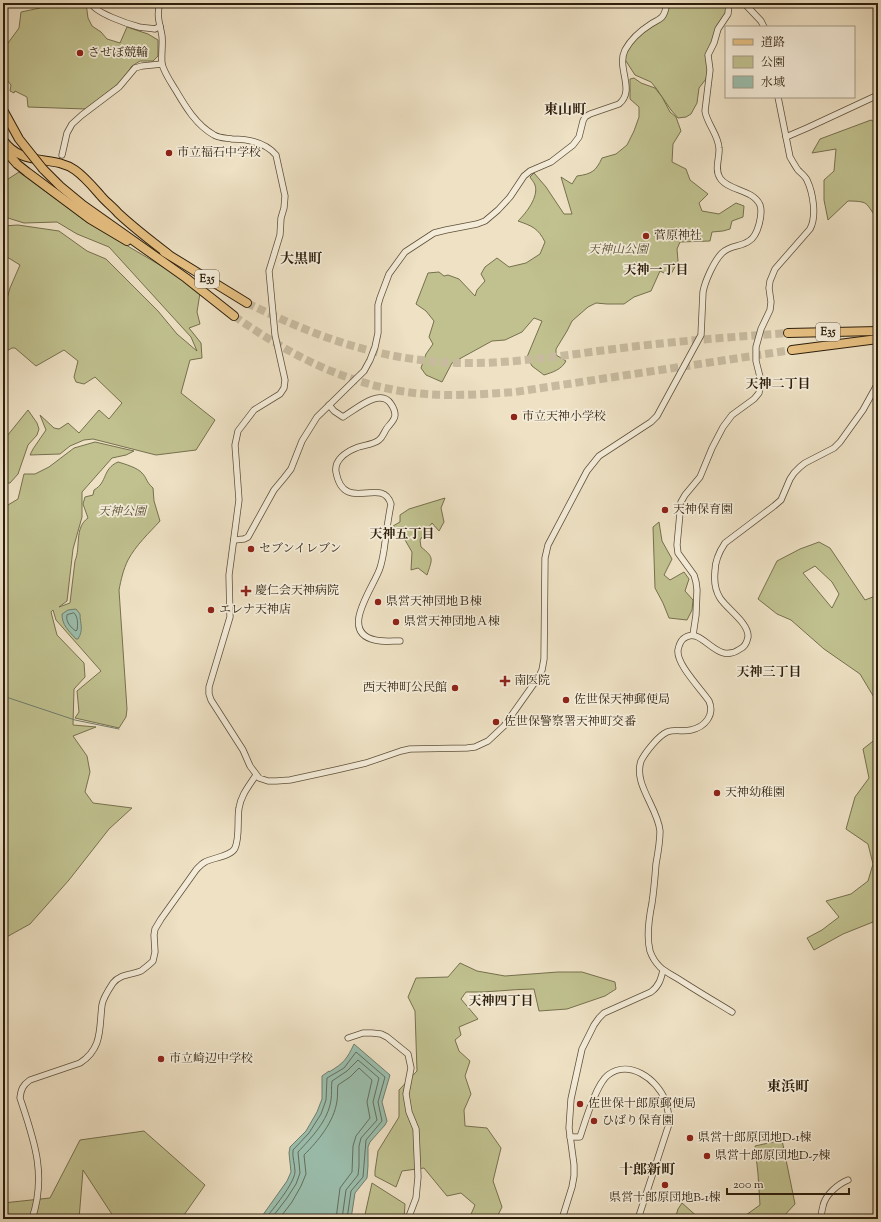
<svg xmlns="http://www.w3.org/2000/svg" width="881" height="1222" viewBox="0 0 881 1222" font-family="'Sorts Mill Goudy','Noto Serif JP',serif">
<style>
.green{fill:#c0c18f;stroke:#76704e;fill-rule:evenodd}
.water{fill:#9bbead;stroke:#6f7e6d}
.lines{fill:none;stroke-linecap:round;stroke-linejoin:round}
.shore{stroke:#646e5c;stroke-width:1}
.stream{stroke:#6f7e6d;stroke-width:1}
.highway-tunnel{stroke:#c7ba9f;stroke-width:8;stroke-dasharray:8 4;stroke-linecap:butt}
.minor-casing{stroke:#5d503a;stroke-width:7}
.major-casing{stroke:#2d1f0c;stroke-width:8}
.highway-casing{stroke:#2d1f0c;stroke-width:10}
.minor{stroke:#f4ecd9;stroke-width:5.5}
.major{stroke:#e7c082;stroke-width:7}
.highway{stroke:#e7c082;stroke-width:8}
.highway-bridge-casing{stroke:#2d1f0c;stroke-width:10;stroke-linecap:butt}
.highway-bridge{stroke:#e7c082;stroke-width:8}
.poi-dot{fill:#8f2418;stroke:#f4ecd9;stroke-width:1.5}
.labels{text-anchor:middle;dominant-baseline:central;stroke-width:3.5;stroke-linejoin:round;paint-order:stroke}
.shield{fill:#f4ecd9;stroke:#695c4a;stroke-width:1}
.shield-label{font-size:11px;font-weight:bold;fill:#2d1f0c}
.poi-label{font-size:12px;fill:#2d1f0c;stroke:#f4ecd9;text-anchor:start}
.park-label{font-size:12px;font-style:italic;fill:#595033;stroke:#f4ecd9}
.neighbourhood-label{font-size:13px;font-weight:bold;fill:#2d1f0c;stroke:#f4ecd9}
.quarter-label{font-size:14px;font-weight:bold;fill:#2d1f0c;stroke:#f4ecd9}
</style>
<rect width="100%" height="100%" fill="#eee1c4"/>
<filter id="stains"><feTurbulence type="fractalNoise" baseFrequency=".005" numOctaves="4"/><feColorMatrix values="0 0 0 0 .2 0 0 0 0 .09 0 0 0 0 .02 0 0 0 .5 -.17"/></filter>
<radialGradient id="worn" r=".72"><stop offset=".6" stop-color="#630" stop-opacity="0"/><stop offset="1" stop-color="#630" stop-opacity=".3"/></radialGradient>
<g class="green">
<polygon points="49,3 55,3 56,5 62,4 62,3 86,3 88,18 92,26 101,32 107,39 120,43 127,27 148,34 158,40 158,56 153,61 140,61 132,66 122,81 86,109 28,107 27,97 15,91 14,93 10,91 11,85 7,80 3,72 3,50 19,28 21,12 40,8 40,5"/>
<polygon points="669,3 728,3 727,11 716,28 706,79 699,88 697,103 691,114 686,117 678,118 671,110 656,88 651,82 635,75 624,58 631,44 641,33 656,24"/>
<path d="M634,78l7,5 14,5 7,9 8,15 6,5 5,14 -8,13 -1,18 14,7 4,11 18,14 -9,9 3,8 17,3 17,-11 8,3 -1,11 -11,4 -2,8 -7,2 -11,1 -2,9 -30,1 -3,7 1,12 -8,15 -10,-5 -9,20 -17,6 -10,7h-17l-11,-1 -8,4 -16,14 -5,10 -11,18v6l10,6c-5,9 -13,11 -22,14l-12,-9 -5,-9 15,-36 -8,-3 -12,14 -17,8 -13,1 -40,22 -10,19 -16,-7 -5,-7 5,-14 7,-10 -4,-7 5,-16 -8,-10 -10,-7 12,-31 11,-1 5,4 4,-1 11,4 16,17 2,-6 8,-9 -4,-7 4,-7 12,-9 12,9 17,-4 14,-9 5,-12c-7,-14 -13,-16 -27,-21 8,-8 21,-24 17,-36 -1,-3 -4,-6 -5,-8l4,-4 12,14 18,27h8l-11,-37 11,7 5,-8c15,-2 19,-5 25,-18l14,-4 11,-9 7,-14 5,-14v-10l-9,-8v-20z"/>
<path d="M871,120l7,4v43l-4,2 4,9v40c-7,-5 -9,-15 -16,-16 -5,-1 -10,-1 -14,-1l-20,19 -4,-20v-20l10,-9 2,-22 -24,4 8,-14z"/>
<polygon points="19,172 87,222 175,274 200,293 197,312 200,324 189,328 201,343 202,358 190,360 181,393 215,420 196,450 156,455 93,439 84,440 70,446 60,454 30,455 33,449 46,430 40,415 54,428 59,429 68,423 79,433 99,410 109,419 122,403 95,377 84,384 76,382 74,377 78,361 64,350 36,366 15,348 12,348 3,353 3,314 10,288 20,265 7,257 3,264 3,226 18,225 59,231 87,251 106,259 158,311 177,334 197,351 191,337 109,247 77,234 57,222 24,223 8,218 3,219 3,180 5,181"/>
<polygon points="28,410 37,423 39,429 37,435 28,445 18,474 10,483 6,483 7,475 3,473 3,441"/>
<path d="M95,442l39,9 -8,4 -14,3 -30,34v25l-9,32 -6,52 -8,6 11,-4 5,-42c6,-14 -1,-33 13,-43l-5,-14 2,-7 8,-2 1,-5c14,-8 8,-21 24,-28 7,2 20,6 24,11 5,5 4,9 11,15l1,13 6,20c-11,12 -24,24 -32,39 -5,10 -7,20 -9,30l8,119 -1,8 -7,11 -44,-10 4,-6 -2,-21 24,-20 -45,-51 -3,-10 -2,2 6,23 27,28 1,14 -11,12 -1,36 23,2 -23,9 14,20 3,16 -5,20 8,11 39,5 -23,21 -40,51 -39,44 -27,15v-431l15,-9 6,-25h11l14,-7 25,-19z"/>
<path d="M445,498l-4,10 3,14 -5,9 -7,-8 -12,17 1,7c14,11 11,12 6,28l-9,-7 -7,2 1,-18 -11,-19 -8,-7 7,-4v-7l9,-6z"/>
<polygon points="659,522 662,541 672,559 664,575 670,580 684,572 689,579 685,591 693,600 692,610 687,620 669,618 663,603 655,588 653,527"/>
<path d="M819,542l11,6 35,52 13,-5v109l-18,-30 -36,-25 -33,-29 -14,-6 -19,-15 19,-38 23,-12zM815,566l17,16 7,12 -7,14 -29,-35z"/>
<polygon points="877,738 878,739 878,920 843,934 814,950 807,938 822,930 839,917 826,901 851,894 868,881 873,864 868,844 846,829 855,797 869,778 863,749"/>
<path d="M460,963l17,8 28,5 53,-4h24l33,10 1,7 -11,7 -38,13 -28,2 -5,-22c-23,0 -46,4 -68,3l-5,7 17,20 -19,8 2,8 -6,5 4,11 11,10 -5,15 6,18 -7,16 1,16 22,2 14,20 -8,33 9,26 -6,12h-27l6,-14 -14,-12 -14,3 -23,-28 -22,3 -6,16 -21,-11v-5l3,-20 21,-34v-27l18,-19 -2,-60 -7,-14 8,-19 32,-1z"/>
<polygon points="144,1131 205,1185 184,1215 184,1219 115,1219 83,1170 79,1219 3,1219 3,1203 50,1198 80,1140"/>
<polygon points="782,1140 795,1204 781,1219 729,1219 746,1215 760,1205 758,1174 755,1146"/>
<polygon points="372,1183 405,1204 404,1219 364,1219"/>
<polygon points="682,1203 700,1219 675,1219 678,1209"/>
</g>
<g class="water">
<path d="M76,609l4,5c0,10 4,15 -2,25h-2c-8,-9 -14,-14 -14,-25l6,-4z"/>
<path d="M354,1044l36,31 -8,27 5,19 -2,4 -15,17 -2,5v19l-1,12 -12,15 -4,26h-91l27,-38 4,-9 -2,-19 1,-6 16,-16 11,-19 5,-13v-23l7,-5v1c15,-9 18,-13 25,-28z"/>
</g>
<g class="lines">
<g class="shore">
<path d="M74,613c4,3 4,12 3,17l-1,1c-5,-3 -11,-10 -9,-16z"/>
<path d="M265,1219c8,-10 29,-35 30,-47 0,-8 -3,-15 -2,-22l16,-17 12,-19 5,-14 1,-22 17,-10 12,-16 29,25 -7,25 4,19 -16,19 -3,37 -12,14 -4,28"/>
<path d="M271,1219l16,-21 9,-14 4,-11 -2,-21c13,-14 30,-31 33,-52 1,-6 0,-13 1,-19l15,-10 11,-11 21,18 -6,24 4,18 -16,18 -2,8v20l-1,9 -12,15 -4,29"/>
<path d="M279,1219l13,-17 9,-16 5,-12 -2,-19c14,-14 30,-33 33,-54 1,-5 0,-11 1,-16l12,-8 9,-9 13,12 -5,22 3,16 -14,18 -3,10 -1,26 -12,16 -4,31"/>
</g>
<polyline class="stream" points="3,697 6,697 75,720 119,729"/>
<g class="highway-tunnel">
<path d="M247,303c55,27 112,50 174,57 67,9 135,-4 201,-12 55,-7 110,-11 166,-15"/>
<path d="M234,316c49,34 97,61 156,73 41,9 84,6 125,3l277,-42"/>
</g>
<defs>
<g id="minor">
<path d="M91,3c4,10 37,21 48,24 5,1 11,1 16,2l5,-3"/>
<path d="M160,3c-4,13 0,21 2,33 1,9 -1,19 0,28 2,8 8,17 13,25 10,17 21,36 39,46 5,3 12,3 18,4 16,0 33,3 44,16l9,41 -1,12 -3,10 -1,17 -11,36 6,64 10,45 -1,8 -4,6 -26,16 -16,21 -3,14 4,55 -10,75 1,42 -21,70v7l2,6 32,50 7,16 9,12 9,3h8l14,-1 46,-10 30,-7 35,-12 9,-2 57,-1 8,-1 13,-6 16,-15 34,-48 4,-8 2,-11 1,-101 3,-13 39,-74 12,-15 52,-34 6,-6 44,-81 2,-43c2,-11 11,-31 19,-39 8,-8 19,-6 27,-12 9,-5 14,-27 11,-36 -7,-16 -32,-14 -40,-27 -6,-9 0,-21 -1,-30 -1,-14 -12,-24 -14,-37l5,-41 -2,-15 6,-12 4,-14 10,-15 1,-11"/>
<polyline points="744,3 761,21 764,27"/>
<polyline points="786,137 807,128 878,95"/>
<polyline points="62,155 67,133 72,124 82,115 119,87 135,68 142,66 162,64"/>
<path d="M329,405l5,6 9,6c12,-7 37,-30 48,-13 2,3 4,7 4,11 0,5 -5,9 -8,13 -3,4 -4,9 -8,12 -6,5 -16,5 -23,8 -10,4 -22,12 -20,24 8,43 46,3 55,32 -3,15 -5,31 -7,46 -1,6 -2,12 -4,18 -6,19 -42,64 -5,72 8,2 17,1 25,1"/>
<path d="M234,540l10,-1 4,-2 26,-47 10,-12 7,-9 11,-28 15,-24 47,-46 6,-11 5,-13 3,-14v-28l2,-7 9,-24 16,-22 29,-19 12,-3 31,-6 8,-3 13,-11 12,-13 14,-21 6,-5 21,-9 22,-17 6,-8 4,-16 2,-4 5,-3 29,-10c17,-14 -3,-36 6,-54 6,-11 15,-19 26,-26 3,-2 8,-4 11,-7 3,-3 4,-9 5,-14"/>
<path d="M693,635l3,-20 1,-25 -1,-8 -2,-7 -16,-22 -1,-8 4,-43 4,-7 15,-18 12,-29 11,-21 9,-12 22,-16 5,-6 2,-12 -5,-20v-14l5,-18 9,-19 1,-8 -2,-14 1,-7 5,-12 35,-40c7,-13 3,-36 -3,-49 -2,-4 -6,-7 -9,-10 -3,-4 -5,-8 -8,-13l-12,-60"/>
<path d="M732,1012c-18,-11 -35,-21 -52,-32 -6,-4 -15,-8 -20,-13 -4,-4 -8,-10 -10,-16 -4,-15 -1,-33 2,-48 2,-13 3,-26 4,-39 2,-11 4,-22 4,-33 -2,-23 -27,-47 -19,-70 4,-8 17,-25 26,-29 8,-3 16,0 24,-2 14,-3 24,-15 18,-29 -8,-12 -33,-37 -31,-51 1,-5 2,-8 5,-11 19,-16 32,28 57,10 5,-2 7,-7 8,-12 1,-14 -21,-28 -28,-39 -5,-8 -6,-18 -5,-27 0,-10 4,-19 10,-28l49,-37 7,-6 9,-21 4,-6 6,-6 5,-4 29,-15 6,-6 23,-32 15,-27"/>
<polyline points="348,1038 363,1033 372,1033 381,1034 387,1037 408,1054 411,1068 406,1094 409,1112 416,1129 418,1177 416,1198 408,1219"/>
<path d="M570,1137h10c5,-15 16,-53 28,-62 21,-16 49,4 57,25 3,8 4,15 4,24l-31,95"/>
<path d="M32,1219c15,-44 2,-79 -12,-121 1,-9 3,-13 10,-18l50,-17c23,-15 19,-35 22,-58 1,-7 7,-16 11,-22 7,-9 18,-8 28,-12 4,-3 8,-6 12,-10l2,-9 -1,-17 1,-6 6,-10 35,-49c3,-3 5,-6 9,-8 7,-4 27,-6 30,-14 5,-11 2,-29 4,-40 2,-13 10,-22 17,-33"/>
<path d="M562,1219l10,-32 2,-11v-11l-5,-37 2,-29 11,-50 12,-24 5,-7 5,-5 47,-21c8,-6 10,-13 12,-22"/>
<path d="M821,1219c0,-4 1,-9 2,-13 2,-11 15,-22 25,-26"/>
</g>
<polyline id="major" points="3,7 5,3"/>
<g id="highway">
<path d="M3,140c20,28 49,14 72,30 10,7 18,17 26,26 5,6 12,11 17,17 16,15 33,28 50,41"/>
<polyline points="3,148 17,164 27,172 90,219 127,241"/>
<polyline points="43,169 60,186 83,205 186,278 234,316"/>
<polyline points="164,252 247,303"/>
<polyline points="788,333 878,331"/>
<polyline points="792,350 878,339"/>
</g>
</defs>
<use href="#minor" class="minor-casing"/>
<use href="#major" class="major-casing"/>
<use href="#highway" class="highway-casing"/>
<use href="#minor" class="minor"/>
<use href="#major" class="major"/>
<use href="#highway" class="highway"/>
<defs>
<polyline id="highway-bridge" points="3,110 19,139 43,169"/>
</defs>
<use href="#highway-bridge" class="highway-bridge-casing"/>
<use href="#highway-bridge" class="highway-bridge"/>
</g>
<g class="poi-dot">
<circle cx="80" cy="53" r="4"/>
<circle cx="169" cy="153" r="4"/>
<circle cx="646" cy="236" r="4"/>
<circle cx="514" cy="417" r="4"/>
<circle cx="665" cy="510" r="4"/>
<circle cx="251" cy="549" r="4"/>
<path d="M244 585h4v4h4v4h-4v4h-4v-4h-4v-4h4z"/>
<circle cx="378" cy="602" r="4"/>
<circle cx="211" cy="610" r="4"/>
<circle cx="396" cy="622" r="4"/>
<path d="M503 675h4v4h4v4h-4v4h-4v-4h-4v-4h4z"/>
<circle cx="455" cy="688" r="4"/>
<circle cx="566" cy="700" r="4"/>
<circle cx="496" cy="722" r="4"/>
<circle cx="717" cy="793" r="4"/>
<circle cx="161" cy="1059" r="4"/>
<circle cx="580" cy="1104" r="4"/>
<circle cx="594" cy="1121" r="4"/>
<circle cx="690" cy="1138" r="4"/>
<circle cx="707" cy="1156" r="4"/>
<circle cx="665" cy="1185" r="4"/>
</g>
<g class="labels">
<g class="shield">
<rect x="195" y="270" width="24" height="18" rx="3"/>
<rect x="816" y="323" width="24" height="18" rx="3"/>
</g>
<g class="shield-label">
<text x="207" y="279">E35</text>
<text x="828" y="332">E35</text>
</g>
<g class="poi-label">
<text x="88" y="53">させぼ競輪</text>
<text x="177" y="153">市立福石中学校</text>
<text x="654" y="236">菅原神社</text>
<text x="522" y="417">市立天神小学校</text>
<text x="673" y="510">天神保育園</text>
<text x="259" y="549">セブンイレブン</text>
<text x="255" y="591">慶仁会天神病院</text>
<text x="386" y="602">県営天神団地Ｂ棟</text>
<text x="219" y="610">エレナ天神店</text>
<text x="404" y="622">県営天神団地Ａ棟</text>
<text x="514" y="681">南医院</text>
<text x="447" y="688" text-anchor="end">西天神町公民館</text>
<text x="574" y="700">佐世保天神郵便局</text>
<text x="504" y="722">佐世保警察署天神町交番</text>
<text x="725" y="793">天神幼稚園</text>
<text x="169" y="1059">市立崎辺中学校</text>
<text x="588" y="1104">佐世保十郎原郵便局</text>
<text x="602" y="1121">ひばり保育園</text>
<text x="698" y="1138">県営十郎原団地D-1棟</text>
<text x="715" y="1156">県営十郎原団地D-7棟</text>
<text x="665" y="1198" text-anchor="middle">県営十郎原団地B-1棟</text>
</g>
<g class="park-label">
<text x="618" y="250">天神山公園</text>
<text x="122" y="512">天神公園</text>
</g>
<g class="neighbourhood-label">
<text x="656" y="271">天神一丁目</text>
<text x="778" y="385">天神二丁目</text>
<text x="402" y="535">天神五丁目</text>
<text x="769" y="673">天神三丁目</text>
<text x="501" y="1002">天神四丁目</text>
</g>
<g class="quarter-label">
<text x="565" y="111">東山町</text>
<text x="301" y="260">大黒町</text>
<text x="788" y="1088">東浜町</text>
<text x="647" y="1171">十郎新町</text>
</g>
</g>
<rect width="881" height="1222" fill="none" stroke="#eee1c4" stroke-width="16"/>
<rect x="4" y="4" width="873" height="1214" fill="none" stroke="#2d1f0c" stroke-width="2"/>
<rect x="8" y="8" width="865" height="1206" fill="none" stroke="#2d1f0c"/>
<rect x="725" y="26" width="130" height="72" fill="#f4ecd9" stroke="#a49a87"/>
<rect x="733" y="39" width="20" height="6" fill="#e7c082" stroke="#a49a87"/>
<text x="761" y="46" font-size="12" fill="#2d1f0c">道路</text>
<rect x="733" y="56" width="20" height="12" fill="#c0c18f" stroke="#a49a87"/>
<text x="761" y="66" font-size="12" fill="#2d1f0c">公園</text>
<rect x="733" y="76" width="20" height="12" fill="#9bbead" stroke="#a49a87"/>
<text x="761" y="86" font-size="12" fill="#2d1f0c">水域</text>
<path d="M727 1188v6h122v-6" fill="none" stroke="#2d1f0c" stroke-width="2"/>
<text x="733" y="1188" font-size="12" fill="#2d1f0c" stroke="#f4ecd9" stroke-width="3" paint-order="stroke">200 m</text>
<rect width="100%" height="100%" filter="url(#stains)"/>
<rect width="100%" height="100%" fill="url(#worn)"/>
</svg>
